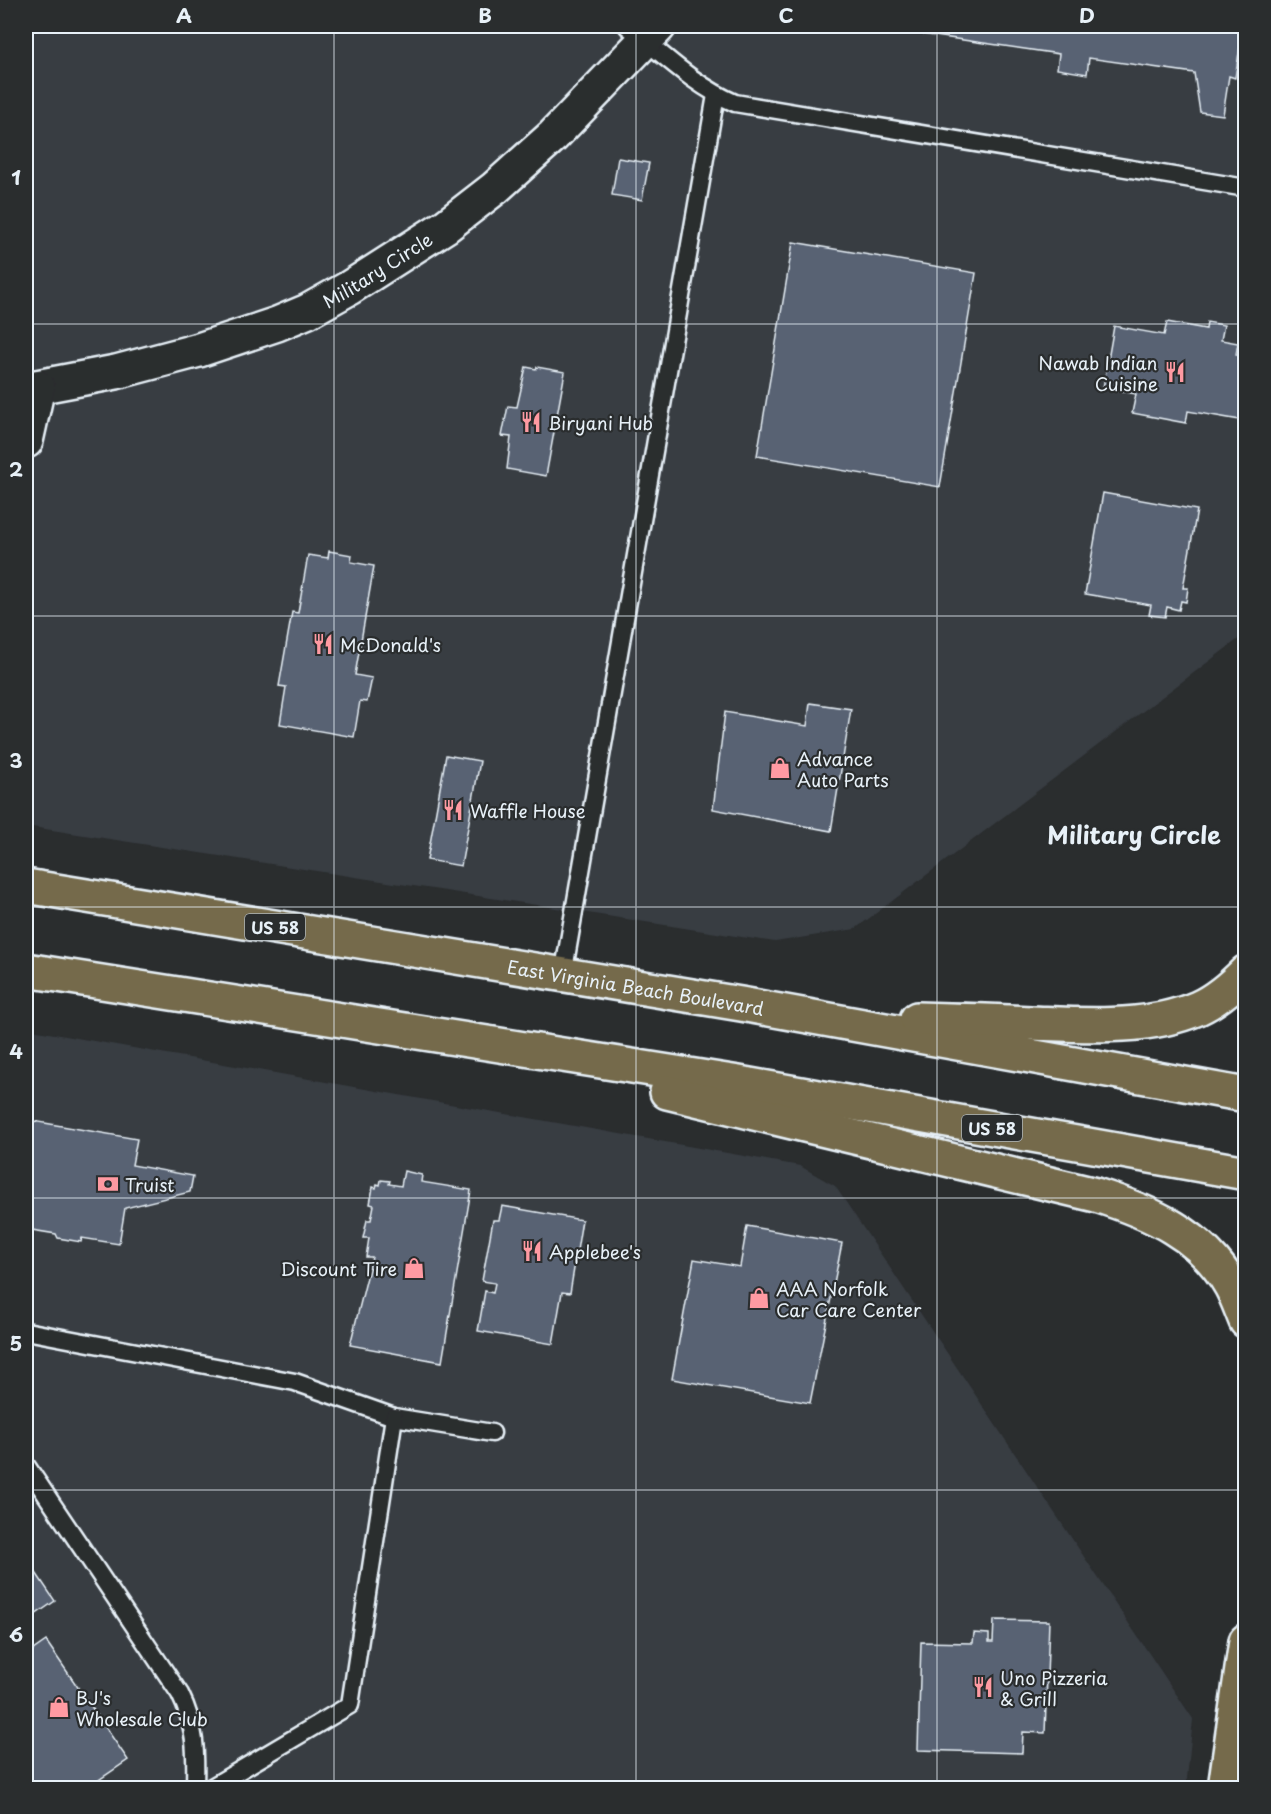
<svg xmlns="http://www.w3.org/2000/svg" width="1271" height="1814" viewBox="0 0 1271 1814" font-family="'Playpen Sans',sans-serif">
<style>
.built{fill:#383d43}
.building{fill:#596273;stroke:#e8f1f8;stroke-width:1.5}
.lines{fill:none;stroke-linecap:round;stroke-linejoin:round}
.service-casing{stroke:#e8f1f8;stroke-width:21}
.minor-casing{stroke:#e8f1f8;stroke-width:38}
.primary-casing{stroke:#e8f1f8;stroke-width:38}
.service{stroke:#2a2d2e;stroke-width:16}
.minor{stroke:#2a2d2e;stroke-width:33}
.primary{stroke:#756b4b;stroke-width:33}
.grid{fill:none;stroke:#e8f1f8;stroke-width:1.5;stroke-opacity:0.55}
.labels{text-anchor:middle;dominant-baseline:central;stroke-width:4.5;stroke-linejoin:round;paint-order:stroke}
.shield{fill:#2a2d2e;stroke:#afb6bb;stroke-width:1.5}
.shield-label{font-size:16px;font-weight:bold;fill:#e8f1f8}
.street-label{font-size:18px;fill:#e8f1f8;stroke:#2a2d2e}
.poi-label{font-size:18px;fill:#e8f1f8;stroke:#2a2d2e;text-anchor:start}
.district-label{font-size:24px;font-weight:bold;fill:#e8f1f8;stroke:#2a2d2e}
.neatline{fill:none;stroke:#e8f1f8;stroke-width:2}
.grid-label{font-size:20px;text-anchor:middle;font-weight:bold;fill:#e8f1f8}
</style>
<rect width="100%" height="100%" fill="#2a2d2e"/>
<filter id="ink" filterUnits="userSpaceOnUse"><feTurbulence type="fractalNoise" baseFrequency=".0167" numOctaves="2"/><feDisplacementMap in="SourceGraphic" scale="12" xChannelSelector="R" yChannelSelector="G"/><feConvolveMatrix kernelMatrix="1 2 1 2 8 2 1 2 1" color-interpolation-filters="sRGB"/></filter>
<g filter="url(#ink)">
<g class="built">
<polygon points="26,26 1245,26 1245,634 855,929 775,942 26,826"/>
<polygon points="26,1029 800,1166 835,1186 1193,1719 1186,1788 26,1788"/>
</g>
<g class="building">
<polygon points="916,26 1243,26 1242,30 1246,31 1246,47 1240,46 1235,78 1229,76 1223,115 1200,112 1194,73 1089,58 1087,74 1057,69 1059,54 915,33"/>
<polygon points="618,158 649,163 642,200 612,195"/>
<polygon points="793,242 976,273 940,487 757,456"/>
<polygon points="1167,322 1206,329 1207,322 1224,325 1221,340 1238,343 1236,355 1246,357 1246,421 1188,411 1186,423 1132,413 1136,394 1103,388 1114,326 1164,335"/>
<polygon points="526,367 536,369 537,367 565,372 546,476 507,469 511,437 502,436 508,406 517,407"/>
<polygon points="1103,493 1197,510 1183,588 1188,588 1186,602 1181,601 1179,610 1167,607 1165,617 1149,615 1151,605 1085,594"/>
<polygon points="329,551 352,555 351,562 374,566 355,675 372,678 367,702 360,701 354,737 280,724 286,687 279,686 292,612 298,613 308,555 328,558"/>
<polygon points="810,703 851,709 831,831 713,809 725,712 807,726"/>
<polygon points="446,755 480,761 461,866 427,860"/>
<polygon points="33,1121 137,1139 132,1165 193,1176 190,1192 125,1208 119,1244 82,1238 81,1242 58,1238 56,1234 26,1229 26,1170 29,1152 26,1151 26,1132 31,1133"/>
<polygon points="404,1171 422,1175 421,1182 471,1190 442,1362 350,1345 372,1257 366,1257 369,1238 363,1238 367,1220 371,1220 374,1205 370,1204 373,1187 376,1188 377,1184 380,1185 381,1180 390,1181 389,1184 401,1186"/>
<polygon points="502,1206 582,1220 570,1293 562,1292 553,1344 478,1331 485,1291 493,1293 495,1283 482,1281 493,1220 499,1220"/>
<polygon points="747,1226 842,1243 810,1403 672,1379 694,1259 740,1267"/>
<polygon points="26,1558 55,1601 26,1621"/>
<polygon points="994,1620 1049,1621 1045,1733 1023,1732 1022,1753 918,1750 921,1642 973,1643 974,1633 989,1634 989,1642 993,1642"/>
<polygon points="46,1641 128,1760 87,1788 26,1788 26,1655"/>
</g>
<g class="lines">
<defs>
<g id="service">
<path d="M627,26c35,27 66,59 108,77l511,85"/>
<polyline points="563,975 716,95"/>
<polyline points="26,1331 295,1382 394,1417 492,1433"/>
<path d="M26,1465l154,229c16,32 16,59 15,94"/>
<polyline points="210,1788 350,1705 394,1417"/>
</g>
<g id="minor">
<path id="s1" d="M26,389l90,-17 83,-22 78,-26 31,-13 41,-23 97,-62 49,-38 58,-52 106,-110"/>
<polyline points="26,441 38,387"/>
</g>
<g id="primary">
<path id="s2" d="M26,886l715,118 505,91"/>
<polyline points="26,970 739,1083 1246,1173"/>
<path d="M917,1019c38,1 76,2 114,4 54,2 116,7 167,-15 18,-8 34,-22 48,-36"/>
<path d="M667,1092l429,103c54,17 106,39 135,91 6,11 10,23 15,35"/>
<polyline points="1225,1788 1246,1641"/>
</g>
</defs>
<use href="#service" class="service-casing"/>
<use href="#minor" class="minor-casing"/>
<use href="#primary" class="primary-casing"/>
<use href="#service" class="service"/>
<use href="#minor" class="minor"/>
<use href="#primary" class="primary"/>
</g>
</g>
<path class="grid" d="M334,26v1762M636,26v1762M937,26v1762M26,324h1220M26,616h1220M26,907h1220M26,1198h1220M26,1490h1220"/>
<defs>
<symbol id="restaurant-bare" viewBox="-9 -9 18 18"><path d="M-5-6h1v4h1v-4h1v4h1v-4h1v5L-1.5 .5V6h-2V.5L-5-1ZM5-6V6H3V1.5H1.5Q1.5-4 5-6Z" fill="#ff9aa2" stroke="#2a2d2e" stroke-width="2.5" paint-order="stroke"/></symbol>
<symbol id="shop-bare" viewBox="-9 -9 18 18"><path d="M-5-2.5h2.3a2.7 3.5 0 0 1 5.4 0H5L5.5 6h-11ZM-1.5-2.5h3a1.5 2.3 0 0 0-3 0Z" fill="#ff9aa2" stroke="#2a2d2e" stroke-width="2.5" paint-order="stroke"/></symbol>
<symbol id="bank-bare" viewBox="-9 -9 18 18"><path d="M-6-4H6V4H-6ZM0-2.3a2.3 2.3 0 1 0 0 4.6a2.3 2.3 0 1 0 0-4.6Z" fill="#ff9aa2" stroke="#2a2d2e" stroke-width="2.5" paint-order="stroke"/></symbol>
</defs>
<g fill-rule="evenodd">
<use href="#restaurant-bare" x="1160" y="357" width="30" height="30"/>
<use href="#restaurant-bare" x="516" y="407" width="30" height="30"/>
<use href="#restaurant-bare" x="308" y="629" width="30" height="30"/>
<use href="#shop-bare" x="765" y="753" width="30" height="30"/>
<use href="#restaurant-bare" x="438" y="795" width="30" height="30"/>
<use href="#bank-bare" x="93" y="1169" width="30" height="30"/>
<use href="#restaurant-bare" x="517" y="1236" width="30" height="30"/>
<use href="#shop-bare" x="399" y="1253" width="30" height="30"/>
<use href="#shop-bare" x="744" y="1283" width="30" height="30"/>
<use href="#restaurant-bare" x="968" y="1672" width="30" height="30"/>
<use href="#shop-bare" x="44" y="1692" width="30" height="30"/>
</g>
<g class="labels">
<g class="shield">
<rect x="245" y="914" width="60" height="26" rx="4.5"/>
<rect x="962" y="1115" width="60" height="26" rx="4.5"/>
</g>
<g class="shield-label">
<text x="275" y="927">US 58</text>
<text x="992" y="1128">US 58</text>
</g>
<g class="street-label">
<text stroke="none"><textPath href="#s1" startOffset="374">Military Circle</textPath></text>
<text stroke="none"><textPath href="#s2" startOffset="618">East Virginia Beach Boulevard</textPath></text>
</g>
<g class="poi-label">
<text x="1158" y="362" text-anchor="end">Nawab Indian<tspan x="1158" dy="21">Cuisine</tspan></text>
<text x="548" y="422">Biryani Hub</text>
<text x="340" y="644">McDonald's</text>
<text x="797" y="758">Advance<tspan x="797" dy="21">Auto Parts</tspan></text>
<text x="470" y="810">Waffle House</text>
<text x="125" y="1184">Truist</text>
<text x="549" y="1251">Applebee's</text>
<text x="397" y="1268" text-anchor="end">Discount Tire</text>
<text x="776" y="1288">AAA Norfolk<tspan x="776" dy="21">Car Care Center</tspan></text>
<text x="1000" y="1677">Uno Pizzeria<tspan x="1000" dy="21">&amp; Grill</tspan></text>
<text x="76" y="1697">BJ's<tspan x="76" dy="21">Wholesale Club</tspan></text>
</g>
<g class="district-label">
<text x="1134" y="834">Military Circle</text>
</g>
</g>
<rect width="1271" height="1814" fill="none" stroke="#2a2d2e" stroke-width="66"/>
<rect x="33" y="33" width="1205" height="1748" class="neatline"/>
<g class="grid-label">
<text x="184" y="23">A</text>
<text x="485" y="23">B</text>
<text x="786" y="23">C</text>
<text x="1087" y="23">D</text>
<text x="16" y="185">1</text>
<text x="16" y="477">2</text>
<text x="16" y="768">3</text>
<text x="16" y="1059">4</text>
<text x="16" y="1351">5</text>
<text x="16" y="1642">6</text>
</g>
</svg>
